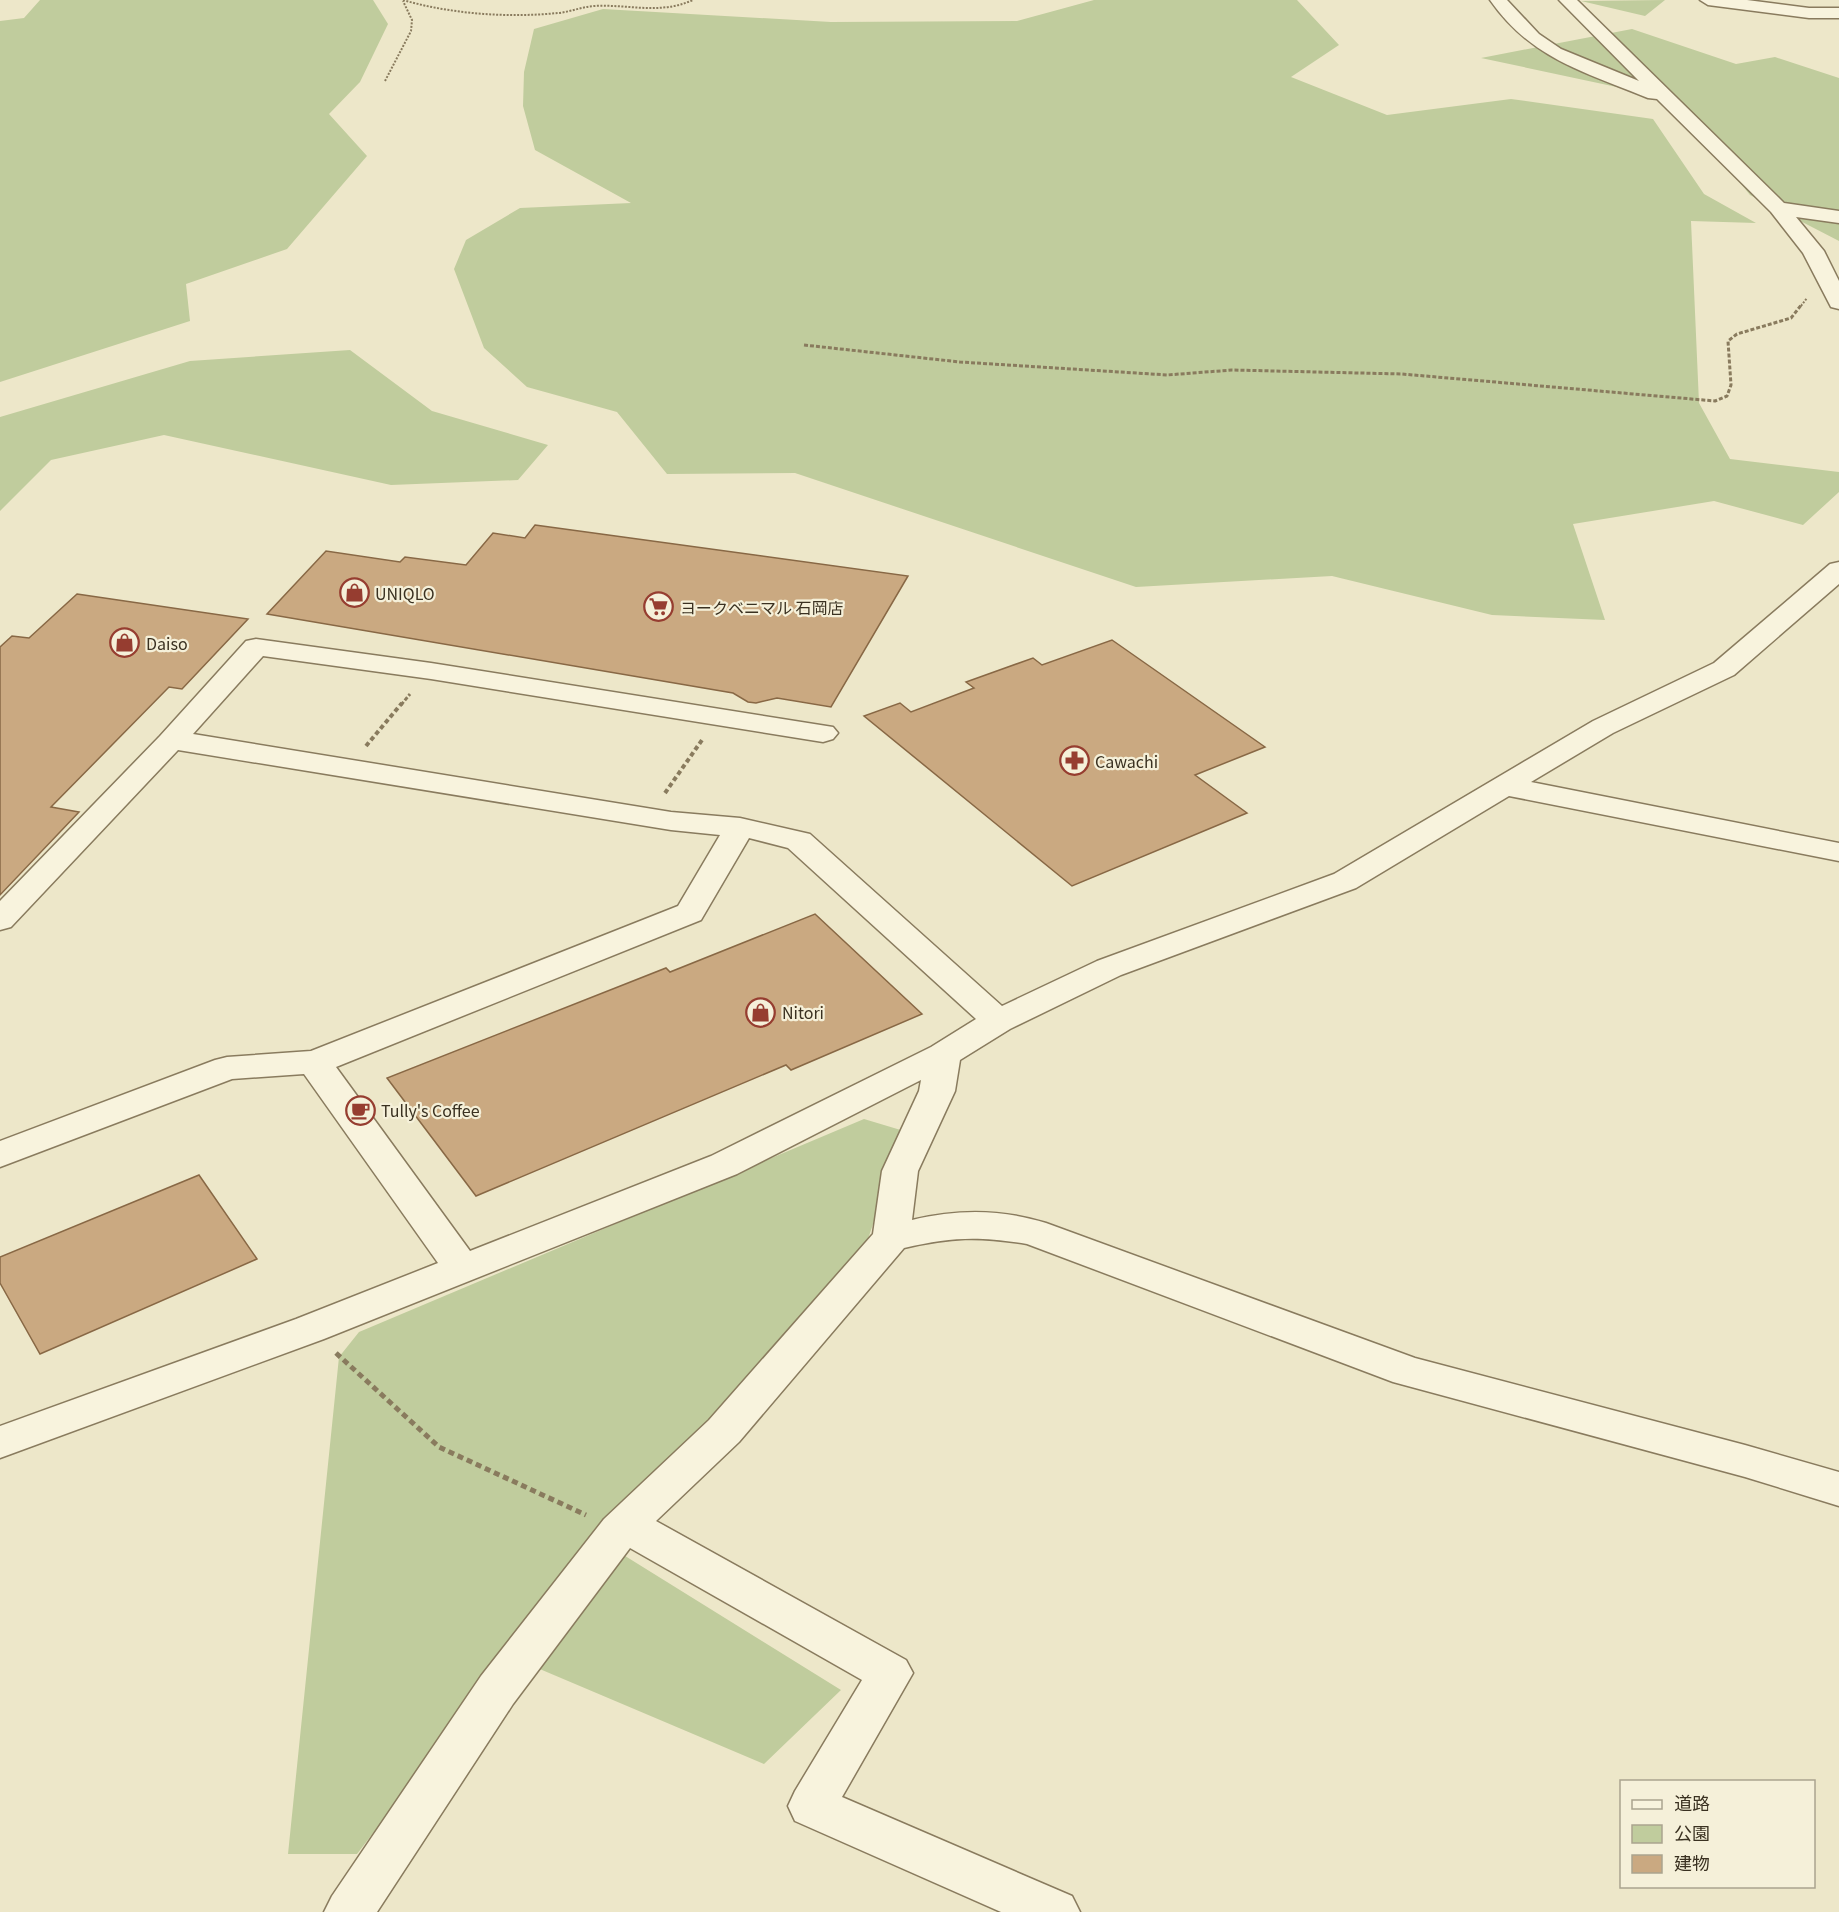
<svg xmlns="http://www.w3.org/2000/svg" width="1839" height="1912" viewBox="0 0 1839 1912" font-family="Georgia,'Noto Sans JP',serif">
<style>
.green{fill:#c0cc9d}
.building{fill:#caa981;stroke:#886845;stroke-width:1.5}
.lines{fill:none;stroke-linecap:round;stroke-linejoin:round}
.minor-casing{stroke:#897b5e;stroke-width:3}
.path-far3{stroke:#897b5e;stroke-width:2;stroke-dasharray:2 1.5;stroke-linecap:butt}
.path-far2{stroke:#897b5e;stroke-width:3;stroke-dasharray:4 2;stroke-linecap:butt}
.path-far1{stroke:#897b5e;stroke-width:4;stroke-dasharray:4.5 3;stroke-linecap:butt}
.path{stroke:#897b5e;stroke-width:5;stroke-dasharray:6 4;stroke-linecap:butt}
.minor{fill:#f8f3dd;fill-rule:evenodd}
.labels{text-anchor:middle;dominant-baseline:central;stroke-width:4.5;stroke-linejoin:round;paint-order:stroke}
.poi-label{font-size:16px;fill:#3a3121;stroke:#f5f0d9;text-anchor:start}
</style>
<rect width="100%" height="100%" fill="#ede7c9"/>
<g class="green">
<polygon points="40,0 373,0 388,24 360,82 329,114 367,156 287,249 186,284 190,321 0,382 0,21 24,18"/>
<polygon points="1094,0 1297,0 1339,45 1291,77 1387,115 1511,99 1653,119 1704,194 1756,223 1691,221 1699,403 1730,459 1839,472 1839,492 1803,525 1714,501 1573,524 1605,620 1492,615 1332,576 1136,587 795,473 667,474 617,412 527,387 484,348 454,269 466,240 520,208 631,203 535,150 523,106 524,72 534,29 603,9 831,22 1017,21"/>
<polygon points="1665,0 1645,16 1581,1"/>
<polygon points="1632,29 1736,64 1775,57 1839,78 1839,241 1750,195 1673,99 1481,58"/>
<polygon points="350,350 432,411 548,445 518,480 391,485 164,435 51,460 0,511 0,417 190,361"/>
<polygon points="864,1119 904,1131 857,1272 601,1541 841,1690 764,1764 509,1656 357,1854 288,1854 339,1357 359,1332"/>
</g>
<g class="building">
<polygon points="535,525 908,576 831,707 777,698 756,703 748,702 733,693 267,614 326,551 400,562 405,557 466,565 493,533 525,538"/>
<polygon points="77,594 248,619 182,689 169,687 51,807 79,812 0,895 0,647 12,636 29,638"/>
<polygon points="1112,640 1265,747 1195,775 1247,813 1072,886 864,716 900,703 911,712 974,688 966,682 1033,658 1042,665"/>
<polygon points="815,914 922,1014 791,1070 786,1065 476,1196 387,1078 666,968 670,972"/>
<polygon points="199,1175 257,1259 40,1354 0,1283 0,1257"/>
</g>
<g class="lines">
<defs>
<g id="minor">
<path d="M1490,0h17l32,34 22,15 78,32 -80,-81h18l207,203 55,8v12l-43,-6 28,34 15,30v28l-8,-2 -28,-54 -32,-41 -114,-113 -9,-1c-63,-26 -117,-39 -158,-98z"/>
<polygon points="1700,0 1747,0 1809,8 1839,8 1839,18 1809,18 1708,5"/>
<path d="M1839,562v22l-105,91 -121,58 -82,49 308,61v18l-330,-65 -153,92 -235,87 -111,54 -50,31 -5,31 -37,80 -6,49c46,-11 89,-11 134,3l369,135 330,87 94,27v34l-94,-29 -352,-95 -366,-138c-49,-8 -75,-7 -123,4l-165,194 -83,79 250,139 7,13 -71,124 230,99 8,16h-79l-206,-91 -7,-15 7,-15 67,-111 -232,-132 -117,156 -136,208h-53l8,-16 149,-220 123,-157 105,-99 164,-186 9,-63 37,-80 2,-11 -184,94 -413,165 -324,119v-32l296,-107 142,-56 -134,-189 -72,5 -232,88v-26l215,-81 12,-3 84,-6 367,-145 42,-71 -49,-5 -493,-80 -167,177 -11,3v-29l160,-165 86,-95 10,-2 175,24 402,64 5,6 -5,6 -10,3 -392,-63 -168,-23 -70,78 478,78 69,6 70,16 192,172 95,-45 237,-87 259,-153 121,-58 116,-99zM749,838l39,10 188,171 -45,28 -220,109 -241,95 -134,-184 365,-147z"/>
</g>
</defs>
<use href="#minor" class="minor-casing"/>
<g class="path-far3">
<path d="M403,0c48,14 105,18 155,13 12,-1 23,-6 36,-7 34,-2 66,9 99,-6"/>
<polyline points="385,81 411,31 412,20 403,1"/>
<polyline points="1801,306 1807,298"/>
</g>
<g class="path-far2">
<polyline points="804,345 960,362 1167,375 1232,370 1402,374 1715,401 1727,396 1731,385 1728,341 1737,334 1791,318 1802,304"/>
<polyline points="401,705 410,694"/>
</g>
<g class="path-far1">
<polyline points="366,746 402,703"/>
<polyline points="665,793 702,740"/>
</g>
<polyline class="path" points="336,1353 439,1447 586,1515"/>
<use href="#minor" class="minor"/>
</g>
<defs>
<symbol id="shop-ring" viewBox="-11 -11 22 22"><circle r="9.5" fill="#f5f0d9" stroke="#963d30" stroke-width="1.5"/><path d="M-5-2.5h2.3a2.7 3.5 0 0 1 5.4 0H5L5.5 6h-11ZM-1.5-2.5h3a1.5 2.3 0 0 0-3 0Z" fill="#963d30"/></symbol>
<symbol id="supermarket-ring" viewBox="-11 -11 22 22"><circle r="9.5" fill="#f5f0d9" stroke="#963d30" stroke-width="1.5"/><path d="M-6-5.5h2.5l.6 2H6L4.5 2H-2.5L-4.4-4H-6ZM-1.5 3.2a1.3 1.3 0 1 0 .1 0ZM3 3.2a1.3 1.3 0 1 0 .1 0Z" fill="#963d30"/></symbol>
<symbol id="pharmacy-ring" viewBox="-11 -11 22 22"><circle r="9.5" fill="#f5f0d9" stroke="#963d30" stroke-width="1.5"/><path d="M-2-6h4v4h4v4h-4v4h-4v-4h-4v-4h4Z" fill="#963d30"/></symbol>
<symbol id="cafe-ring" viewBox="-11 -11 22 22"><circle r="9.5" fill="#f5f0d9" stroke="#963d30" stroke-width="1.5"/><path d="M-5.5-4.5H6V0H3Q3 3.5 0 3.5H-2.5Q-5.5 3.5-5.5 0ZM3-3.2v2h1.7v-2ZM-6 4.5H4V6H-6Z" fill="#963d30"/></symbol>
</defs>
<g fill-rule="evenodd">
<use href="#shop-ring" x="338" y="576" width="33" height="33"/>
<use href="#supermarket-ring" x="642" y="590" width="33" height="33"/>
<use href="#shop-ring" x="108" y="626" width="33" height="33"/>
<use href="#pharmacy-ring" x="1058" y="744" width="33" height="33"/>
<use href="#shop-ring" x="744" y="996" width="33" height="33"/>
<use href="#cafe-ring" x="344" y="1094" width="33" height="33"/>
</g>
<g class="labels">
<g class="poi-label">
<text x="375" y="593">UNIQLO</text>
<text x="680" y="607">ヨークベニマル 石岡店</text>
<text x="146" y="643">Daiso</text>
<text x="1095" y="761">Cawachi</text>
<text x="782" y="1012">Nitori</text>
<text x="381" y="1110">Tully's Coffee</text>
</g>
</g>
<rect x="1620" y="1780" width="195" height="108" fill="#f5f0d9" stroke="#aaa48f" stroke-width="1.5"/>
<rect x="1632" y="1800" width="30" height="9" fill="#f8f3dd" stroke="#aaa48f" stroke-width="1.5"/>
<text x="1674" y="1810" font-size="18" fill="#3a3121">道路</text>
<rect x="1632" y="1825" width="30" height="18" fill="#c0cc9d" stroke="#aaa48f" stroke-width="1.5"/>
<text x="1674" y="1840" font-size="18" fill="#3a3121">公園</text>
<rect x="1632" y="1855" width="30" height="18" fill="#caa981" stroke="#aaa48f" stroke-width="1.5"/>
<text x="1674" y="1870" font-size="18" fill="#3a3121">建物</text>
</svg>
